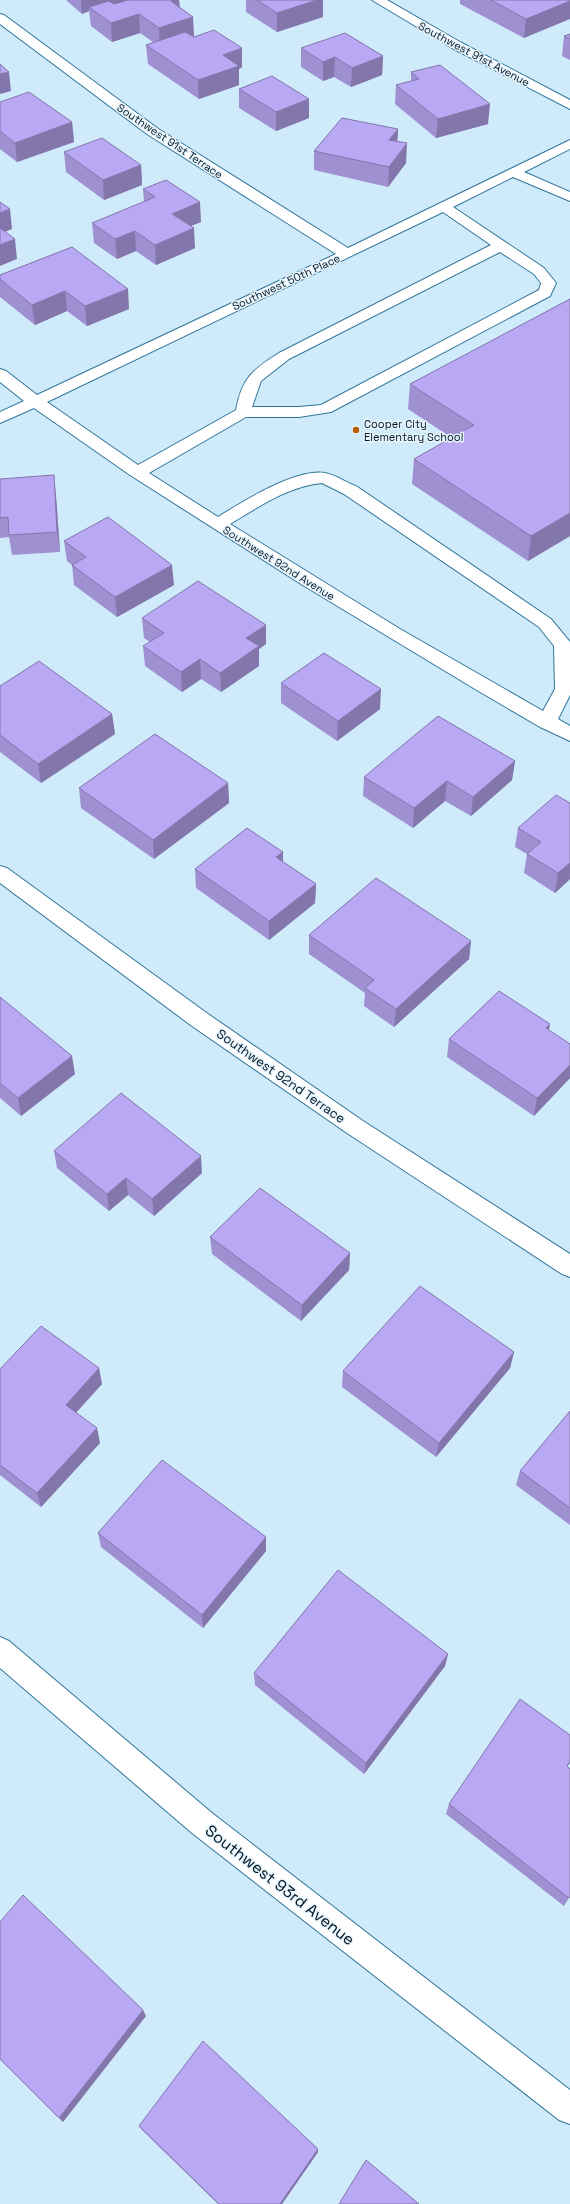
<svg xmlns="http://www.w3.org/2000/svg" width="570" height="2204" viewBox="0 0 570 2204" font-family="'Space Grotesk',sans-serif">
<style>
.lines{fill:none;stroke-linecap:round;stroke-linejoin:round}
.minor-casing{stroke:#2f769a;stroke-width:2}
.minor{fill:#fff;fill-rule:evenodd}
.wall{fill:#9f90d2}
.shaded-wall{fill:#8276ab}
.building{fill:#b9a8f4;stroke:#8276ab}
.poi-dot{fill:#b85c03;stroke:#e8f5fd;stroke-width:1.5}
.labels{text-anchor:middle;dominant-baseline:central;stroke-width:3;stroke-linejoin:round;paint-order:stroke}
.far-street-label{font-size:11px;fill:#001523;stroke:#e8f5fd}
.far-poi-label{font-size:11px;fill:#001523;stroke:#e8f5fd;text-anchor:start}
.street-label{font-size:13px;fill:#001523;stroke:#e8f5fd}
.near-street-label{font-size:16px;fill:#001523;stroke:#e8f5fd}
</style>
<rect width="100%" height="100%" fill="#cfeafa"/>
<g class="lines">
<defs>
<g id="minor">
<polygon points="372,0 387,0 460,42 570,100 570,109 452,48"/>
<path d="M0,14l4,1 153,113 191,120 222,-108v9l-46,23 46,20v9l-57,-24 -60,30 91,61 12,15 -6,13 -219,116 -32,5h-53l-97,56 69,44c24,-15 78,-49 107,-44 11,2 20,9 31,13l195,133 19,23v53l-12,24 12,7v15l-30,-14 -65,-38 -174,-105 -171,-109 -96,-67 -34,15v-11l24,-11 -24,-19v-13l6,2 31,24 299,-141 -189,-120 -147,-110zM443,212l48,33 -212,108c-27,17 -37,25 -43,57l-98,55 -91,-63zM500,252l34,22 7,9 -2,7 -218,115 -22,2h-47l9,-26 28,-22zM322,483l22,11 195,133 15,19 1,43 -12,22 -143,-82 -170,-105c28,-17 59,-38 92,-41z"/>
<polygon points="0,866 7,868 208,1014 363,1121 570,1254 570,1277 562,1274 347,1133 192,1026 0,883"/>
<polygon points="0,1637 9,1641 212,1813 570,2090 570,2124 559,2120 192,1833 0,1668"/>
</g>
</defs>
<use href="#minor" class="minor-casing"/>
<use href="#minor" class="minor"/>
</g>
<g class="wall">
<polygon points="66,0 179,0 180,7 194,36 192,36 194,37 242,48 242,67 239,69 239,85 199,99 148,64 146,45 153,42 140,33 112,42 91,26 89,11 82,14"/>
<polygon points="246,0 323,0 323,17 277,32 246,12"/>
<polygon points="460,0 570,0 524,38 460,4"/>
<polygon points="570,34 570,60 562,56 564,36"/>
<polygon points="301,48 383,56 382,75 351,87 334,77 323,81 301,67"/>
<polygon points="411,72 488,124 436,138 395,104 396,85 411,81"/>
<polygon points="239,89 309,99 309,118 276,131 239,108"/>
<polygon points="0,102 72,122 74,142 17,162 0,149"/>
<polygon points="398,129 397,141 406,163 388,187 314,170 314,151"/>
<polygon points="64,152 141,165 142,185 104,200 66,172"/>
<polygon points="143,189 201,222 190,226 195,248 156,265 136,251 117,259 94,243 92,223 144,202"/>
<polygon points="72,247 129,309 87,326 67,311 35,325 0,297 0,275"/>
<polygon points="570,299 570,536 528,561 412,484 414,459 452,438 408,409 410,384"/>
<polygon points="0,479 56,496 60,552 12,555 9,537 0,538"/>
<polygon points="64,541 174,585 117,617 74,585 72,565 67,561"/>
<polygon points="142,618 266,644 259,649 259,666 221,692 201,679 182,692 145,666 143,646 150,642 144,638"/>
<polygon points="281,683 380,709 337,741 281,703"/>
<polygon points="0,686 112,714 115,734 41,783 0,752"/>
<polygon points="515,761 512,780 471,816 445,801 413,828 363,796 364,777"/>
<polygon points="228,783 229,803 154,859 81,808 79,788"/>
<polygon points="570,803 570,879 555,893 524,873 527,854 515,847 518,828"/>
<polygon points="283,852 283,862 316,884 315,903 269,940 196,888 195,869"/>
<polygon points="309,935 471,941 469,959 394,1027 364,1006 365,993 309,954"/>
<polygon points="0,997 75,1074 21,1116 0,1098"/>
<polygon points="449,1039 570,1044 570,1078 534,1116 447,1057"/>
<polygon points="54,1151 202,1173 154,1216 128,1195 109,1211 57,1168"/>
<polygon points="210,1237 350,1253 349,1270 301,1321 212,1254"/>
<polygon points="514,1352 510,1368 436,1457 342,1387 343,1371"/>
<polygon points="0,1369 102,1384 76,1413 100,1443 41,1507 0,1475"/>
<polygon points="570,1411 570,1525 516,1485 520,1471"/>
<polygon points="98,1533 266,1537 266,1551 203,1628 101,1547"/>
<polygon points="448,1654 445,1666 364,1774 255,1685 254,1673"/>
<polygon points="570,1735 570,1763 567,1767 570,1896 564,1906 446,1814 449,1804"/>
<polygon points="139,2126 318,2152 282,2204 218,2204 142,2130"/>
</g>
<g class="shaded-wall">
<polygon points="81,0 130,0 94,10 89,7 89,11 82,14"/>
<polygon points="176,0 179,0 180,18 171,1"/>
<polygon points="317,0 323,0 323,17 277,32 277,13"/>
<polygon points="570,1 570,19 524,38 526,19"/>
<polygon points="139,14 140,33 112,42 111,23"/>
<polygon points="193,17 194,36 160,47 159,28"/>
<polygon points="242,48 242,67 239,69 239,85 199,99 198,80 223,55"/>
<polygon points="383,56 382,75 351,87 352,68"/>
<polygon points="335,57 334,77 323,81 323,62"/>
<polygon points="9,72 11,91 0,94 0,74"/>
<polygon points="309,99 309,118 276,131 276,112"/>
<polygon points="490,104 488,124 436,138 438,119"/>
<polygon points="72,122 74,142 17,162 15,143"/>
<polygon points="398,129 397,149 389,140"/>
<polygon points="407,143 406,163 388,187 389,167"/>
<polygon points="141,165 142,185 104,200 103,180"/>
<polygon points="200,202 201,222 173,233 172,214"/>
<polygon points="10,209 12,229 0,234 0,213"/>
<polygon points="194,228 195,248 156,265 155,245"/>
<polygon points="135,231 136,251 117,259 115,239"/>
<polygon points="15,239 17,259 0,266 0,245"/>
<polygon points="128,289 129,309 87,326 85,306"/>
<polygon points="65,291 67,311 35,325 32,305"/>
<polygon points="54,475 56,496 60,552 57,532"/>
<polygon points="570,513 570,536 528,561 531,536"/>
<polygon points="172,565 174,585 117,617 115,597"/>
<polygon points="266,625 266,644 259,649 259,666 221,692 220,673 246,638"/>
<polygon points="200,659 201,679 182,692 181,672"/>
<polygon points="381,689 380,709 337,741 338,721"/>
<polygon points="112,714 115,734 41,783 38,764"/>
<polygon points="515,761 512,780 471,816 473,797"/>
<polygon points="447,781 445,801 413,828 414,808"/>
<polygon points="228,783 229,803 154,859 153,840"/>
<polygon points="283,852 283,871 276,857"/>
<polygon points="570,863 570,879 555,893 558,873"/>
<polygon points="316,884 315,903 269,940 269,921"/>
<polygon points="471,941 469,959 394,1027 396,1009"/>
<polygon points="550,1024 547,1042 546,1028"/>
<polygon points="72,1056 75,1074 21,1116 18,1098"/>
<polygon points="570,1065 570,1078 534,1116 537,1098"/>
<polygon points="201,1156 202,1173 154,1216 152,1199"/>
<polygon points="126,1178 128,1195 109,1211 107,1194"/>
<polygon points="350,1253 349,1270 301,1321 302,1305"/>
<polygon points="514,1352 510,1368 436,1457 439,1443"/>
<polygon points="99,1368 102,1384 69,1420 66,1405"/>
<polygon points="97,1428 100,1443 41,1507 37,1493"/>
<polygon points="266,1537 266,1551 203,1628 202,1615"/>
<polygon points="448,1654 445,1666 364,1774 366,1763"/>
<polygon points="143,2010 146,2016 63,2122 59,2118"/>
<polygon points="318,2149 318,2152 282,2204 280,2204"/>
</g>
<g class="building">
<polygon points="128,0 176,0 171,1 193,17 159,28 139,14 111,23 89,7 109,1 114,4"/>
<polygon points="257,0 317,0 277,13"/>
<polygon points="491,0 570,0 570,1 526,19"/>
<polygon points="214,30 242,48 223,55 239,66 198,80 146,45 185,32 194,37"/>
<polygon points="345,33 383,56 352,68 335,57 323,62 301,48"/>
<polygon points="570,34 570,39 564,36"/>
<polygon points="0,64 9,72 0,74"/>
<polygon points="440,65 490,104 438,119 396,85 419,79 411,72"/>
<polygon points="272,76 309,99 276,112 239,89"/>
<polygon points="29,92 72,122 15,143 0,131 0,102"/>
<polygon points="342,118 398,129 389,140 407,143 389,167 314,151"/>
<polygon points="102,138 141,165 103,180 64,152"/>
<polygon points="166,180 200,202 172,214 194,228 155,245 135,231 115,239 92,223 155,197 143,189"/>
<polygon points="0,202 10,209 0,213"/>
<polygon points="0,228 15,239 0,245"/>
<polygon points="72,247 128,289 85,306 65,291 32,305 0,279 0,275"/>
<polygon points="570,299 570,513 531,536 414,459 474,425 410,384"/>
<polygon points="54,475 57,532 9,535 8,517 0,518 0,479"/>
<polygon points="108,517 172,565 115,597 72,565 86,557 64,541"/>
<polygon points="198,581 266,625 246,638 259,646 220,673 200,659 181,672 143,646 164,633 142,618"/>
<polygon points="324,653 381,689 338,721 281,683"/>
<polygon points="39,661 112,714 38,764 0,735 0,686"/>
<polygon points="438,716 515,761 473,797 447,781 414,808 364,777"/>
<polygon points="155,734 228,783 153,840 79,788"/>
<polygon points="556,795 570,803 570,863 558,873 527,854 541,842 518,828"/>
<polygon points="247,828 283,852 276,857 316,884 269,921 195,869"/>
<polygon points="376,878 471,941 396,1009 365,988 374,980 309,935"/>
<polygon points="499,991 550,1024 546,1028 570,1044 570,1065 537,1098 449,1039"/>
<polygon points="0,997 72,1056 18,1098 0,1083"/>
<polygon points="121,1093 201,1156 152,1199 126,1178 107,1194 54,1151"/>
<polygon points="260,1188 350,1253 302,1305 210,1237"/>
<polygon points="420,1286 514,1352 439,1443 343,1371"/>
<polygon points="41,1326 99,1368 66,1405 97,1428 37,1493 0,1465 0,1369"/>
<polygon points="570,1411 570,1508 520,1471"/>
<polygon points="162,1460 266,1537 202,1615 98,1533"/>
<polygon points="338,1570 448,1654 366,1763 254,1673"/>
<polygon points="520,1699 570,1735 570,1761 567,1766 570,1769 570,1896 569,1898 449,1804"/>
<polygon points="23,1895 143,2010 59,2118 0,2059 0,1922"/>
<polygon points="203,2041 318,2149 280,2204 219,2204 139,2126"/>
<polygon points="366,2160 419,2204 339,2204"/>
</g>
<circle class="poi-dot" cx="356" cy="430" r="4"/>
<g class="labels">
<g class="far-street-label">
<text transform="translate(474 54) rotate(28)">Southwest 91st Avenue</text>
<text transform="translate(170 141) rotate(34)">Southwest 91st Terrace</text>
<text transform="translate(286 282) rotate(-25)">Southwest 50th Place</text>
<text transform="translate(279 563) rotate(32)">Southwest 92nd Avenue</text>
</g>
<g class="far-poi-label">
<text x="364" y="424">Cooper City<tspan x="364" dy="13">Elementary School</tspan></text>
</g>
<g class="street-label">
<text transform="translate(281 1076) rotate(35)">Southwest 92nd Terrace</text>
</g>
<g class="near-street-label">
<text transform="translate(280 1885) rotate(38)">Southwest 93rd Avenue</text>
</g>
</g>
</svg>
